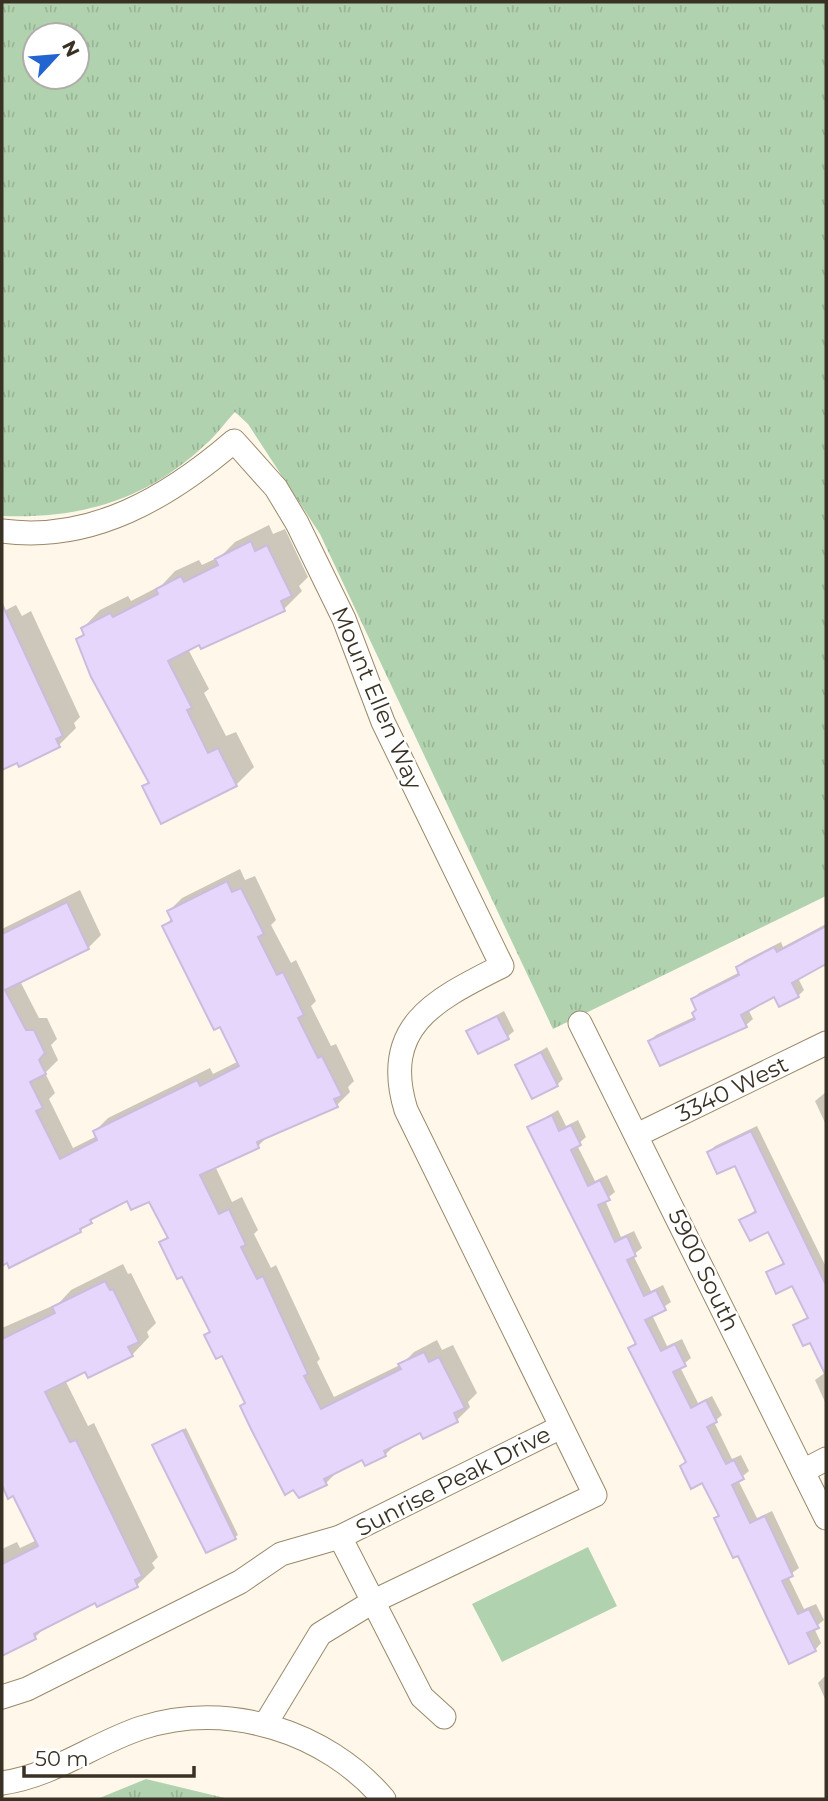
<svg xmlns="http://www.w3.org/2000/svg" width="828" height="1801" viewBox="0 0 828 1801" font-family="Montserrat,sans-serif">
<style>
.grass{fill:url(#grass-tufts);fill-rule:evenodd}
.park{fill:#b1d2af}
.shadow{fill:#0003}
.building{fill:#e7d6fc;stroke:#cbbcdd;stroke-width:2}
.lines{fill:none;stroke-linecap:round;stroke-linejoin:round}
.minor-casing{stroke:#9a896a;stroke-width:25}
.minor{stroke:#fff;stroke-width:23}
.labels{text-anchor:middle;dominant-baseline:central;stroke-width:5;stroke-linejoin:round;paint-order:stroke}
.street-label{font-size:23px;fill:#383124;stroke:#fff}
</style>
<defs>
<pattern id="grass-tufts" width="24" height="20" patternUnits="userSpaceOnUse" patternTransform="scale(1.75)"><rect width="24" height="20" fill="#b1d2af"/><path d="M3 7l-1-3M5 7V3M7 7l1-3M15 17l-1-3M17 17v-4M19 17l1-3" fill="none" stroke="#99b596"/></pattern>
</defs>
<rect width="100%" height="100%" fill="#fff8ea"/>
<g class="grass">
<path d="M2,2h824v894l-273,133 -233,-495 -72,-110 -13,-12c-10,10 -18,23 -29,32 -59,56 -125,75 -204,72zM35,35h42v42h-42z"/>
<polygon points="146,1779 229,1799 97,1799"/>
</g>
<polygon class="park" points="588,1547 617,1606 502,1662 472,1604"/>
<g class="shadow">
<polygon points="269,525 273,534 285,529 308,577 299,586 302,591 284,609 188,649 209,689 204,693 226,736 236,732 254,767 236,785 145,787 150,782 78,639 85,633 83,628 100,610 128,596 131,601 162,585 175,571 199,560 202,565 221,556 235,542"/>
<polygon points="16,605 22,616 31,611 80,717 74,723 76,728 59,745 2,770 2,612"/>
<polygon points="240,869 245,880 255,876 276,920 271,925 291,963 296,960 316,1001 311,1006 331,1046 336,1044 354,1081 348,1087 350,1092 337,1105 270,1134 258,1146 215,1166 232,1202 242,1197 258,1230 254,1234 271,1268 276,1265 320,1359 317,1362 334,1397 402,1364 414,1352 437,1340 442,1350 453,1345 477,1393 468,1402 470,1407 457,1420 421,1431 398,1442 385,1455 363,1458 339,1470 326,1483 247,1401 223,1354 206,1335 211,1331 183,1274 161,1242 169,1235 150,1199 128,1199 98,1214 80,1231 2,1264 2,929 80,890 101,935 88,948 20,981 39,1018 47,1018 57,1039 51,1045 58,1060 45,1073 55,1093 49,1099 73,1148 97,1136 95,1131 108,1118 210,1068 213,1074 239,1061 164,927 172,918 169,911 182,898"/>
<polygon points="826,924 826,967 821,965 798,978 804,990 798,996 775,995 748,1009 753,1019 746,1025 660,1064 650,1041 656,1035 696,1016 698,1009 693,999 699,993 740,972 738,967 744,961 781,942 783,947"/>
<polygon points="504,1011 514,1031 507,1037 468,1031"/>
<polygon points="547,1047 563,1079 557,1085 517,1066"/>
<polygon points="826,1092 826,1125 815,1101"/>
<polygon points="558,1110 566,1126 578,1120 586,1137 577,1145 595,1181 607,1175 615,1192 605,1200 621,1237 634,1231 642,1248 633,1255 651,1291 663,1285 671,1302 652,1315 667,1346 682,1339 691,1358 680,1367 698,1403 712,1396 722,1415 714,1422 732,1459 741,1455 749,1471 738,1480 757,1518 772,1511 799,1568 788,1576 804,1609 816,1604 824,1620 814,1628 821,1643 815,1650 739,1554 716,1519 720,1514 703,1481 682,1466 687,1461 630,1348 637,1341 529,1127"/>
<polygon points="757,1126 826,1267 826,1401 825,1402 815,1380 826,1372 811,1341 795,1325 809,1316 793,1283 768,1273 784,1262 769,1230 742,1220 757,1209 736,1163 709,1152 715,1146"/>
<polygon points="123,1264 128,1274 131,1273 156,1323 147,1332 149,1337 132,1355 65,1380 88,1426 94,1423 158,1557 152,1563 155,1568 137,1585 96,1601 48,1625 35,1637 2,1654 2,1549 17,1542 20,1548 37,1540 14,1494 9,1496 2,1480 2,1328 59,1303 71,1290"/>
<polygon points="186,1428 238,1535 235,1537 154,1445"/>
<polygon points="826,1675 826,1701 818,1683"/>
</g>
<g class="building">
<polygon points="251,541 255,551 267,545 292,596 281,601 285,611 201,649 199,645 168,661 192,708 187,710 208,753 218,748 237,786 161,824 142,786 149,783 91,677 76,639 84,635 81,628 110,613 113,617 158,594 156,589 181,576 184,582 218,565 215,559"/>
<polygon points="2,604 63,736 56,739 60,747 19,767 17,763 2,770"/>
<polygon points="227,881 232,892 241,888 264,934 258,937 277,975 283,972 304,1015 298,1018 318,1058 322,1056 342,1096 334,1099 338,1107 257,1142 259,1148 200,1175 219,1214 229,1209 246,1245 241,1247 257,1279 263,1276 308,1374 304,1376 321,1409 401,1369 398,1364 424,1352 429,1362 439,1357 465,1408 454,1413 458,1422 423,1439 420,1433 384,1451 386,1456 365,1466 362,1460 324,1479 327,1485 299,1498 293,1490 285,1495 251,1429 240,1406 245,1403 222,1356 216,1359 204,1335 210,1332 182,1277 177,1279 159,1242 168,1238 149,1202 131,1210 127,1201 90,1220 92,1223 80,1229 81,1232 9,1268 7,1263 2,1266 2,934 67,902 89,949 5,990 26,1030 34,1030 45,1053 39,1060 46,1074 30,1082 43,1108 36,1111 60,1159 97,1140 93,1131 197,1080 200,1086 239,1066 220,1027 214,1030 162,926 172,921 167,911"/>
<polygon points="826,926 826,964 792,983 799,997 779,1007 774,997 741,1015 747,1027 660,1066 648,1041 695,1019 692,1013 696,1010 691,999 739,975 736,967 774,947 777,952"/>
<polygon points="497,1016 509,1039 478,1054 466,1031"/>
<polygon points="541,1052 558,1086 532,1099 515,1065"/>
<polygon points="552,1115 559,1131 571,1125 581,1145 571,1150 588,1186 600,1180 610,1200 598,1205 615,1242 627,1236 636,1256 627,1260 644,1296 656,1290 666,1310 645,1320 661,1351 675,1344 686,1366 673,1372 691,1408 706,1400 717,1422 707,1427 726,1464 734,1460 744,1479 732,1485 750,1523 765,1516 793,1576 782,1581 798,1614 809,1609 819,1628 807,1633 816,1651 789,1664 738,1556 733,1558 714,1518 719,1516 702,1483 691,1489 680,1466 686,1462 628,1348 636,1344 527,1127"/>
<polygon points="751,1131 826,1285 826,1376 810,1343 803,1346 793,1325 808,1318 792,1286 776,1294 766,1272 784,1264 768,1232 750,1241 739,1220 756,1212 735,1166 717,1174 707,1152"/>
<polygon points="105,1281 110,1290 113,1289 139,1342 128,1347 133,1356 88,1378 85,1372 45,1392 70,1442 76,1440 142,1576 135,1580 138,1587 97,1607 95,1603 34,1634 36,1639 2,1656 2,1564 38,1546 13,1496 8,1499 2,1485 2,1339 55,1313 52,1307"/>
<polygon points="183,1430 236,1539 206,1553 152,1445"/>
</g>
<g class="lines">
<defs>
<g id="minor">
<path d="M2,531c90,12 167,-34 232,-90l42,47 21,35 47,96 39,103 119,244c-65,33 -122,59 -96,144l189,385 -221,106 -54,33 -54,89"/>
<polyline points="580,1023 826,1518"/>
<polyline points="637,1135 826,1043"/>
<polyline points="803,1471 826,1459"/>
<polyline points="340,1537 422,1697 444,1717"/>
<polyline points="2,1697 27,1689 240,1582 281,1554 340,1537 561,1427"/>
<path d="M2,1783c51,-7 91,-39 139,-55 86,-28 185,3 243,71"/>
</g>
</defs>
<use href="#minor" class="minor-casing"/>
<use href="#minor" class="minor"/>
</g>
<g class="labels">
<g class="street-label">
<text transform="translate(377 698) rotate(67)">Mount Ellen Way</text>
<text transform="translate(732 1089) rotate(-26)">3340 West</text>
<text transform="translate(704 1270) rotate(64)">5900 South</text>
<text transform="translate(453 1481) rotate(-27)">Sunrise Peak Drive</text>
</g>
</g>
<rect width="828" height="1801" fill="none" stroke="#383124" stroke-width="7"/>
<g transform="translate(56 56) rotate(64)"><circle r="33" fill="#ffffff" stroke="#afada7" stroke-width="2"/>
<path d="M0-5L12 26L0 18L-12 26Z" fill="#2265d1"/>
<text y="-10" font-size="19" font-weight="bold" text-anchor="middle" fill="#383124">N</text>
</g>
<path d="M24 1766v10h170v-10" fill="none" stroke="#383124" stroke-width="3.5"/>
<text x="35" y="1766" font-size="21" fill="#383124" stroke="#ffffff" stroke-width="5" paint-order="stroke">50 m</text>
</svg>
